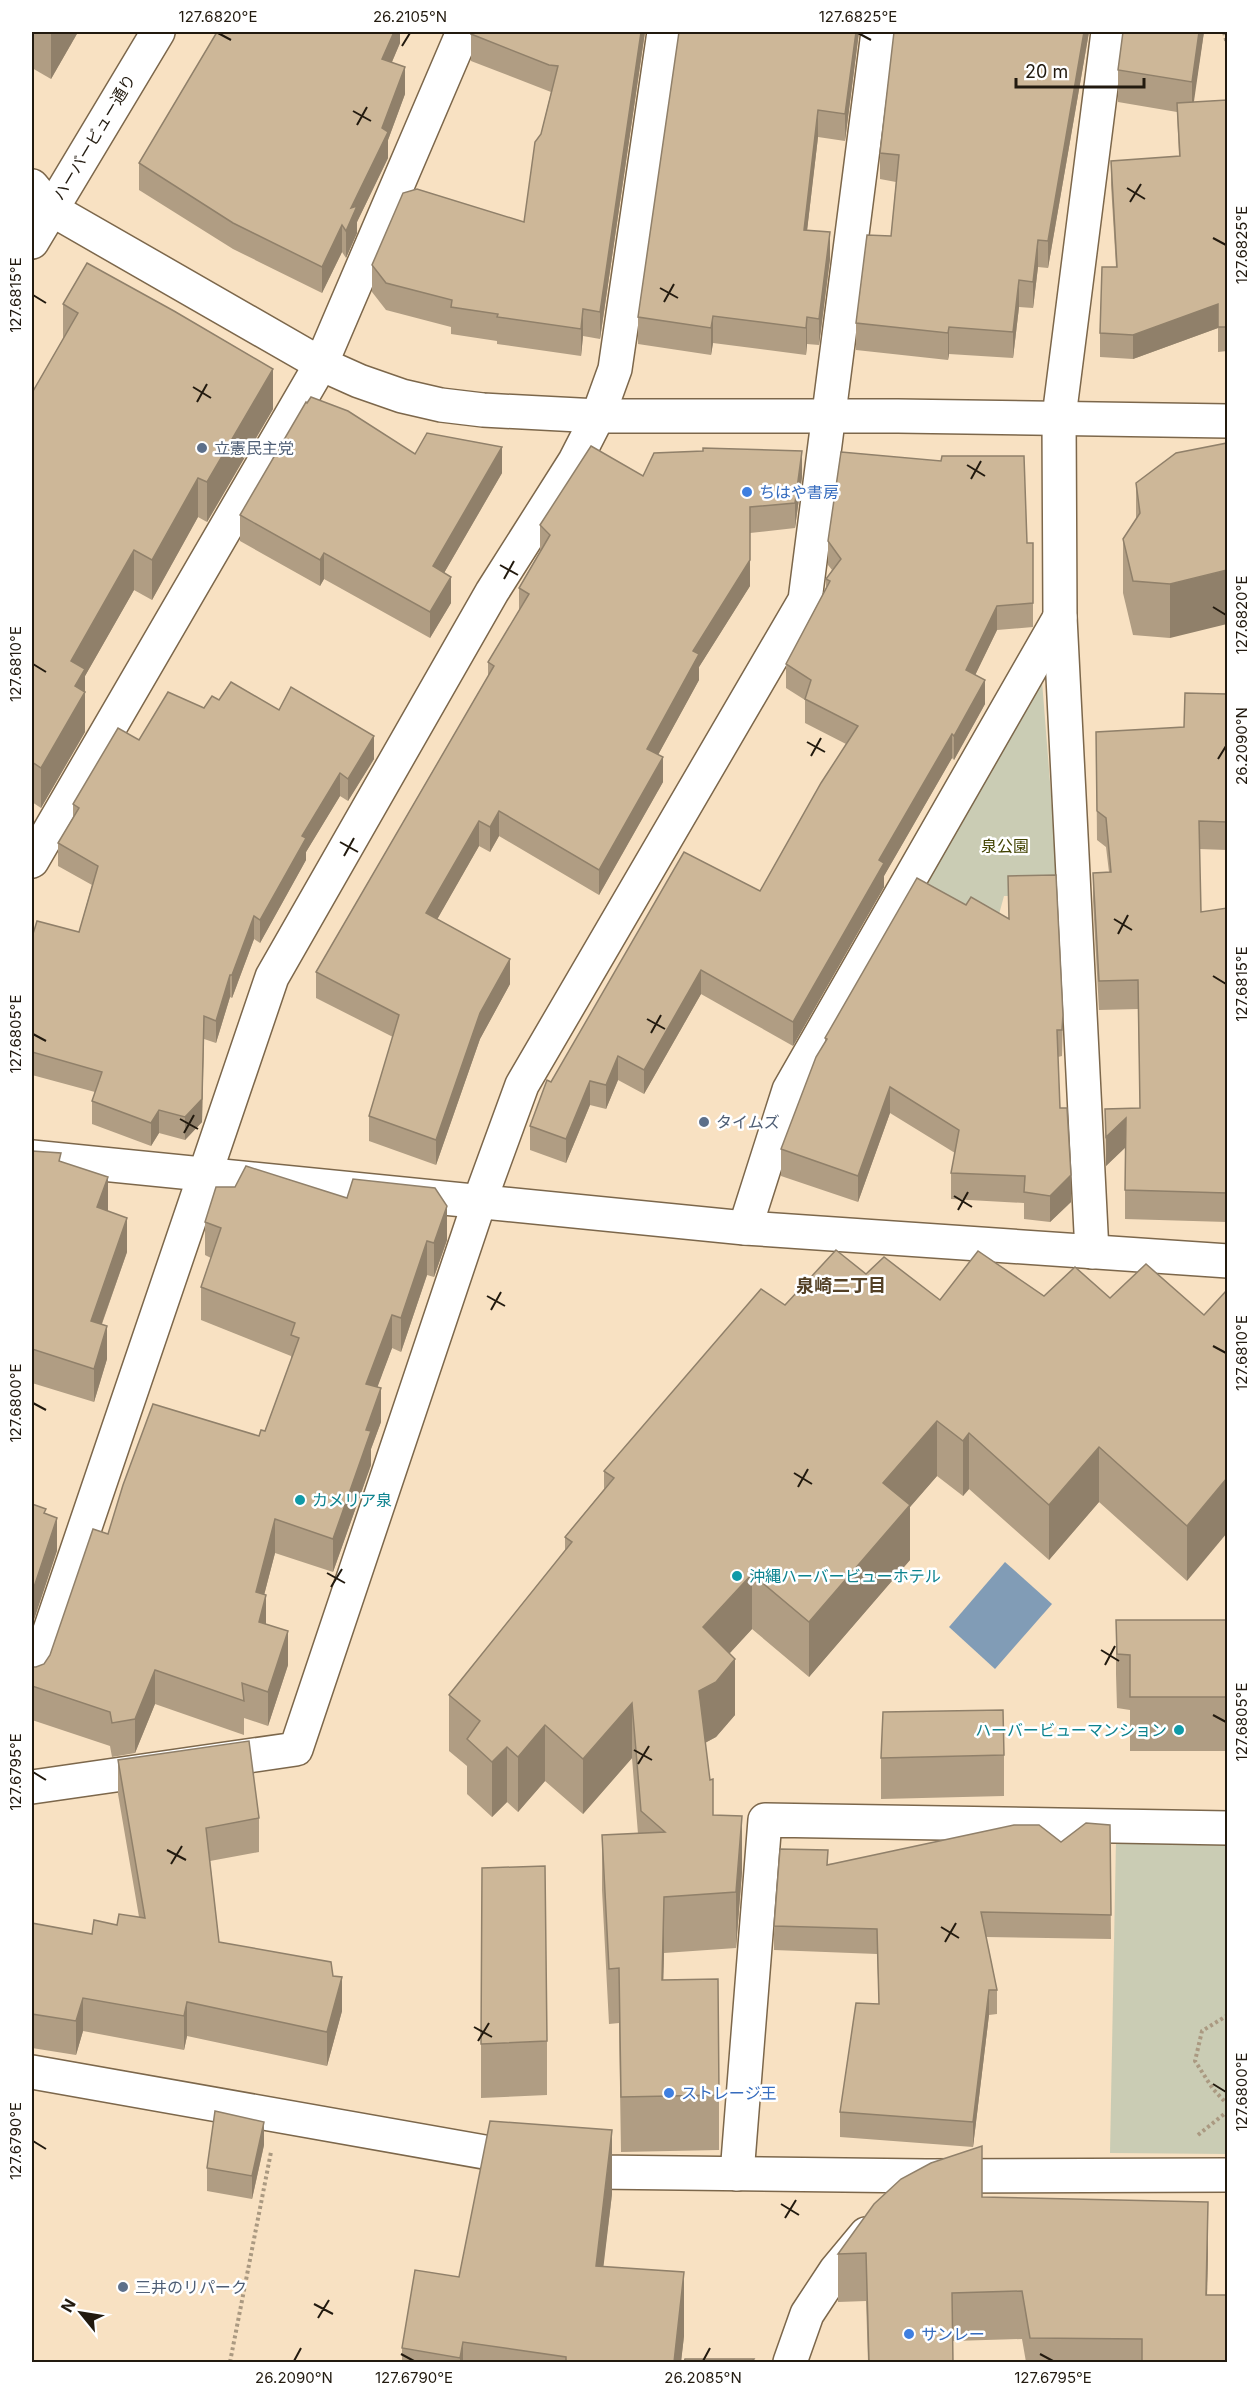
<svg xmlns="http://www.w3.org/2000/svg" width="1259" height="2394" viewBox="0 0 1259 2394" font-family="Inter,'Noto Sans JP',sans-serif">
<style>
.green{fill:#caccb4}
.water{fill:#819cb6}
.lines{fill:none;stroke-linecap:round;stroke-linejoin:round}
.street-casing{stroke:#7c674b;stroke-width:36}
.secondary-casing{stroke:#7c674b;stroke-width:36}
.path{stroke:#aa9981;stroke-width:4;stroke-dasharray:3 3;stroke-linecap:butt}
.street{stroke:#fff;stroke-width:33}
.secondary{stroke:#fff;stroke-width:33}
.wall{fill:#b09d83}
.shaded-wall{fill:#90806a}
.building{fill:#cdb798;stroke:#90806a;stroke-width:1.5}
.ticks{fill:none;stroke:#221a0f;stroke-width:2}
.service-dot{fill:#5c6f8a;stroke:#fff;stroke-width:2}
.shop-dot{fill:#3f7fe0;stroke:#fff;stroke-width:2}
.culture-dot{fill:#0f9aa8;stroke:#fff;stroke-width:2}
.labels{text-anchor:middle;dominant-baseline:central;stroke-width:5;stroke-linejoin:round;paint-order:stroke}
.street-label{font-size:16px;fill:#221a0f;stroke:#fff}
.service-label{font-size:16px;fill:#4e5e75;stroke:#fff;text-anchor:start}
.shop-label{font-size:16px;fill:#366cbe;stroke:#fff;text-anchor:start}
.park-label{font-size:16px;fill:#424302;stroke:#fff}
.culture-label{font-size:16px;fill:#0d838f;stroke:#fff;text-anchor:start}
.neighbourhood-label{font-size:18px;font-weight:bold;fill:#534025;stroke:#fff}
.neatline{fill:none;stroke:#221a0f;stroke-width:2}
.ticks-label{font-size:15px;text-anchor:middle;fill:#221a0f}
</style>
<rect width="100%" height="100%" fill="#f8e1c2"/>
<g class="green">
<polygon points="1042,681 1059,896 1004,896 995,929 925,886"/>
<polygon points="1116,1839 1227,1845 1227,2154 1110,2153"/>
</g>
<polygon class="water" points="1005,1562 1052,1604 995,1669 949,1627"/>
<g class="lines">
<defs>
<g id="street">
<polyline points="32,861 321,364 463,32"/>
<polyline points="32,1157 745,1228 1228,1261"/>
<polyline points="745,1228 789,1090 1060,617"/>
<polyline points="1092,1252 1060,617 1059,417 1108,32"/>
<polyline points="32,1683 272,977 492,592 575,461 598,416 615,369 664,32"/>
<polyline points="32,1787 296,1749 480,1200 522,1085 805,600 878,32"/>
<polyline points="32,2072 597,2172 926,2176 1228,2175"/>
<polyline points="737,2174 765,1820 1228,1828"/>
<polyline points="790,2362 807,2314 836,2270 866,2234"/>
</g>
<g id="secondary">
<polyline points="32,186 51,209 321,364 359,381 402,396 441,405 483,410 598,416 898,416 1228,421"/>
<polyline points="32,242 158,32"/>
</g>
</defs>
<use href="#street" class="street-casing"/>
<use href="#secondary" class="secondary-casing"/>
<g class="path">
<polyline points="1224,32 1228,48"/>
<polyline points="1228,2015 1202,2031 1195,2061 1213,2089 1228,2105"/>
<polyline points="1198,2135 1228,2111"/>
<polyline points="230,2362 271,2152"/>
</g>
<use href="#street" class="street"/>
<use href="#secondary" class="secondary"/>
</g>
<g class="wall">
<polygon points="32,32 78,32 51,79 32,68"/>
<polygon points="400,32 400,43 392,62 405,94 388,140 388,158 357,222 357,233 346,258 342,252 322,293 233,249 139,190 139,163"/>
<polygon points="472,32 645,32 600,339 583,336 581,356 497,344 497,341 451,334 451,327 386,310 372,292 372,265 524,222 541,134 551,92 471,61 471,34"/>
<polygon points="679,32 859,32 845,141 818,137 807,230 830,259 819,345 807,344 806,355 713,343 711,355 638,344 638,317"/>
<polygon points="1089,32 1048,268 1038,267 1033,308 1019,307 1013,358 949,354 948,360 856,350 856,323 891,236 896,182 880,179 880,153"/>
<polygon points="1123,32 1204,32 1193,102 1227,100 1227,351 1218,352 1218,328 1133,359 1100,357 1100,333 1116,267 1111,185 1111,161 1179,156 1177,112 1118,102 1118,70"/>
<polygon points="63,304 273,409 207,522 198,517 152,600 134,590 85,676 85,732 41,808 32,802 32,393 63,339"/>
<polygon points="1176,453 1170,638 1133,635 1123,593 1123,539 1136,520 1136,483"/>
<polygon points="415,454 502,473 444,573 451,603 430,638 324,579 320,586 240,541 240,515"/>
<polygon points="643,476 802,477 795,528 750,533 750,586 699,667 699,680 658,755 663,782 599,895 499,836 490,852 479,846 437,919 510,984 480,1039 436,1165 369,1141 369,1116 393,1037 316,998 316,972 488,676 488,662 519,611 519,588 540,551 540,525"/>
<polygon points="828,541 1033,543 1033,627 997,630 975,675 985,704 954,760 952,758 884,876 884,887 793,1046 701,994 644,1094 618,1080 606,1109 590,1105 566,1163 530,1150 530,1126 551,1082 760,891 846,744 805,723 805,700 786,688 786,664 826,588 826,579 832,570 828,565"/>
<polygon points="1227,694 1227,850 1199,849 1201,912 1227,908 1227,1222 1125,1219 1125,1147 1106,1166 1105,1109 1140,1108 1138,1009 1099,1010 1093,901 1093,873 1109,872 1106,847 1097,840 1096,732 1184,727"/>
<polygon points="219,700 279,710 374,759 348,801 340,796 306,852 306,860 260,943 254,939 232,998 230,997 216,1043 204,1039 202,1122 185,1140 159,1133 151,1146 92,1124 92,1101 95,1092 32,1075 32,937 79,932 92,885 58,866 58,843 73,817 73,804 139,740"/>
<polygon points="1063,1015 1062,1056 1058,1057 1060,1108 1071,1202 1050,1222 1024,1219 1024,1203 951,1199 951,1173 955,1153 890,1113 858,1202 781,1176 781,1149 825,1042 825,1038"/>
<polygon points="32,1151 61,1162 108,1211 127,1252 102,1324 107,1359 94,1402 32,1383"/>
<polygon points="205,1222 447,1240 434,1277 427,1275 401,1352 392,1348 377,1387 381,1422 371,1449 371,1465 333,1572 275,1553 264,1595 266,1624 288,1665 268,1726 244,1718 244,1735 155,1704 135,1753 112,1757 110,1746 32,1720 32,1667 36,1667 44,1664 50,1655 108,1534 259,1436 265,1431 291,1362 291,1356 201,1320 201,1287 211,1258 205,1255"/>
<polygon points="866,1274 940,1300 1044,1296 1110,1298 1204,1315 1187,1581 1099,1502 1049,1560 969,1489 963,1496 937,1476 910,1507 910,1560 809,1677 752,1629 729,1654 735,1715 716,1737 705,1743 713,1815 742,1872 736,1948 664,1953 663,1980 719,2095 719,2150 621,2152 619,2023 609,2024 602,1890 602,1835 638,1834 632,1758 583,1814 545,1781 518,1812 507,1802 492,1817 467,1794 467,1766 449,1751 449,1695 565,1552 565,1537 604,1489 604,1471 785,1305"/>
<polygon points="1116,1620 1227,1620 1227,1751 1130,1751 1130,1710 1117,1708 1116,1674"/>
<polygon points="1004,1755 1004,1796 881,1799 881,1758"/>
<polygon points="118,1760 259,1818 259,1852 210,1861 219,1942 333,1976 342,2011 327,2066 187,2036 184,2050 83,2031 76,2055 32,2048 32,1917 32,1923 92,1934 139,1917 118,1794"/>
<polygon points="1110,1825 1111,1939 986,1937 997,1990 997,2014 989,2015 973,2147 840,2137 840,2112 879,2004 877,1954 774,1950 774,1926 828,1864 1061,1842"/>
<polygon points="547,2041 547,2095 481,2098 481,2044"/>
<polygon points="264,2145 252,2199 207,2191 207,2168"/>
<polygon points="612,2194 603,2266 684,2336 681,2362 402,2362 402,2348 459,2277"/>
<polygon points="982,2197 1208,2250 1207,2295 1227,2362 1026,2362 1022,2339 953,2341 953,2362 868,2362 866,2301 838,2302 838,2254"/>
</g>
<g class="shaded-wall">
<polygon points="51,32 78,32 51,79"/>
<polygon points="394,32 400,32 400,43 382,85 382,59"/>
<polygon points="641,32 645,32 600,339 600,312"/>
<polygon points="856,32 859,32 845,141 845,114"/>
<polygon points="1084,32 1089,32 1048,268 1048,241"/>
<polygon points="1199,32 1204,32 1192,115 1192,82"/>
<polygon points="405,67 405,94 388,140 388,158 357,222 357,233 346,258 346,231 351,208 382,128"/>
<polygon points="818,110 818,137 804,257 804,230"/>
<polygon points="342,225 342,252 322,293 322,267"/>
<polygon points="830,232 830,259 819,345 819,319"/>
<polygon points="1038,240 1038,267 1033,308 1033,282"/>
<polygon points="1019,280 1019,307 1013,358 1013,332"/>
<polygon points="1218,304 1218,328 1133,359 1133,335"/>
<polygon points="583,309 583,336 581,356 581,329"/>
<polygon points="713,316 713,343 711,355 711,328"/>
<polygon points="807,317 807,344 806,355 806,328"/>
<polygon points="949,327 949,354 948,360 948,333"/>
<polygon points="273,369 273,409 207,522 207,482"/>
<polygon points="502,447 502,473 433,592 433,566"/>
<polygon points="802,451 802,477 795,528 795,503"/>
<polygon points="198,478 198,517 152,600 152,560"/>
<polygon points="750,507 750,586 699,667 699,680 647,775 647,749"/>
<polygon points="134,550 134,590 85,676 85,732 41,808 41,768 71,661"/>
<polygon points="324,553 324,579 320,586 320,560"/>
<polygon points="1227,570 1227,624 1170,638 1170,584"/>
<polygon points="451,577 451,603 430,638 430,612"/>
<polygon points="997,606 997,630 966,694 966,670"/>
<polygon points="985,680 985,704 954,760 954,736"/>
<polygon points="952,734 952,758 884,876 884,887 793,1046 793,1022 879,860"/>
<polygon points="374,736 374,759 348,801 348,779"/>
<polygon points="663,757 663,782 599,895 599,870"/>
<polygon points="340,773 340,796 306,852 306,860 260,943 260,920 302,836"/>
<polygon points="499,811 499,836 490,852 490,827"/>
<polygon points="479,821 479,846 426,939 426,913"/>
<polygon points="254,916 254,939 232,998 232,975"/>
<polygon points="510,959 510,984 480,1039 436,1165 436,1140 480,1013"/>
<polygon points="701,970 701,994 644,1094 644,1070"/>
<polygon points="230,975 230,997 216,1043 216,1021"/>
<polygon points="204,1016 202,1122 185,1140 185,1117"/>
<polygon points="618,1056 618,1080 606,1109 606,1085"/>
<polygon points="590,1081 590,1105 566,1163 566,1139"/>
<polygon points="890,1087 890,1113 858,1202 858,1176"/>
<polygon points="159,1110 159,1133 151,1146 151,1123"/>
<polygon points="1126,1118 1126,1147 1106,1166 1106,1137"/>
<polygon points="1071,1175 1071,1202 1050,1222 1050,1196"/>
<polygon points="108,1177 108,1211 97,1207"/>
<polygon points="447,1206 447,1240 434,1277 434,1243"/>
<polygon points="127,1218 127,1252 91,1354 91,1321"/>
<polygon points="427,1241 427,1275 401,1352 401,1318"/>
<polygon points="392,1315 392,1348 366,1418 366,1384"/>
<polygon points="107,1326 107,1359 94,1402 94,1369"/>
<polygon points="381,1388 381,1422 371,1449 371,1465 333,1572 333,1539 366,1430"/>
<polygon points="937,1421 937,1476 910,1507 910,1560 809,1677 809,1622 883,1483"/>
<polygon points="969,1433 969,1489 963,1496 963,1441"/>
<polygon points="1099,1447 1099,1502 1049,1560 1049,1505"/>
<polygon points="1227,1478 1227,1533 1187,1581 1187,1526"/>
<polygon points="57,1518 57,1551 32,1626 32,1593"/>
<polygon points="275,1519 275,1553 256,1626 256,1592"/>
<polygon points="752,1574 752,1629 703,1682 703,1627"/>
<polygon points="266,1595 266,1629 259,1622"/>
<polygon points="288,1631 288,1665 268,1726 268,1692"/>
<polygon points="735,1659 735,1715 716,1737 699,1746 699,1691"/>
<polygon points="155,1670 155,1704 135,1753 135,1719"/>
<polygon points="632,1703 632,1758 583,1814 583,1759"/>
<polygon points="545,1725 545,1781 518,1812 518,1757"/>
<polygon points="507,1747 507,1802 492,1817 492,1762"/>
<polygon points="742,1816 742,1872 736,1948 736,1892"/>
<polygon points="664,1897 664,1953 662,2035 662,1980"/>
<polygon points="342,1977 342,2011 327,2066 327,2032"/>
<polygon points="989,1990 989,2015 973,2147 973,2122"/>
<polygon points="83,1998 83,2031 76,2055 76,2021"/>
<polygon points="187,2002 187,2036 184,2050 184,2016"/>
<polygon points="264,2122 264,2145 252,2199 252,2176"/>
<polygon points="612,2130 612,2194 596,2330 596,2266"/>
<polygon points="1208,2202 1208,2250 1206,2343 1206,2295"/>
<polygon points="684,2272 684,2336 681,2362 674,2362"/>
<polygon points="463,2342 463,2362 460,2362 460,2358"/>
</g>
<g class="building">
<polygon points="217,32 394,32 382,59 405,67 382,128 388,132 351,208 357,206 346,231 342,225 322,267 233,223 139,163"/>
<polygon points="472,32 641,32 600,312 583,309 581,329 497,317 498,314 451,307 452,300 386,283 372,265 403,193 417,189 524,222 535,142 541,134 558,66 549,65 471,34"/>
<polygon points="679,32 856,32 845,114 818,110 804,230 830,232 819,319 807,317 806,328 713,316 711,328 638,317"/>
<polygon points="894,32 1084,32 1048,241 1038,240 1033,282 1019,280 1013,332 949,327 948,333 856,323 867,235 891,236 899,155 880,153"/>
<polygon points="1123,32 1199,32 1192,82 1118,70"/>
<polygon points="1227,100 1227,327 1218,327 1218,304 1133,335 1100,333 1102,267 1117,267 1111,161 1180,156 1177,103"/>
<polygon points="87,263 174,311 273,369 207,482 198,478 152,560 134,550 71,661 85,669 75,686 85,692 41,768 32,762 32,393 78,313 63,304"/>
<polygon points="311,397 348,411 415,454 427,433 502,447 433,566 451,577 430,612 324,553 320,560 240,515 306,402 307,403"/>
<polygon points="1227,443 1227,570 1170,584 1133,581 1123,539 1140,513 1136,483 1176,453"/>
<polygon points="591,446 643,476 654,453 703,451 703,448 802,451 795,503 750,507 750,560 693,651 699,654 647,749 663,757 599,870 499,811 490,827 479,821 426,913 510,959 480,1013 436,1140 369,1116 399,1015 316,972 494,666 488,662 529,594 519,588 550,535 540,525"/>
<polygon points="841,452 941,461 942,456 1024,456 1027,543 1033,543 1033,603 997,606 966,670 985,680 954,736 952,734 879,860 884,863 793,1022 701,970 644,1070 618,1056 606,1085 590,1081 566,1139 530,1126 547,1080 551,1082 684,852 760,891 821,783 858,726 805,699 811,680 786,664 830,581 826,579 841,559 828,541"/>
<polygon points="231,682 279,710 291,687 374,736 348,779 340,773 302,836 306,838 260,920 254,916 232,975 230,975 216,1021 204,1016 202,1099 185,1117 159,1110 151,1123 92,1101 102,1072 32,1052 32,937 37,921 79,932 98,866 58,843 79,808 73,804 118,728 139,740 168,692 204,708 212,696 219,700"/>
<polygon points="1185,693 1227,694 1227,822 1199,821 1201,912 1227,908 1227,1193 1125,1190 1126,1118 1106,1137 1105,1109 1140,1108 1138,980 1099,981 1093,873 1111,872 1106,818 1097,811 1096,732 1184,727"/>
<polygon points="1056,875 1063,1015 1062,1030 1057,1030 1060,1108 1067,1108 1071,1175 1050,1196 1024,1192 1025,1176 951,1173 959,1130 890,1087 858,1176 781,1149 816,1057 827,1039 825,1038 917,878 966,905 971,897 1009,919 1008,876"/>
<polygon points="32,1151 61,1153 59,1161 108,1177 97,1207 127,1218 91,1321 107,1326 94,1369 32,1349"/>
<polygon points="246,1166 347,1198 353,1179 435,1188 447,1206 434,1243 427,1241 401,1318 392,1315 366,1384 381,1388 366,1430 371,1431 333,1539 275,1519 256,1592 266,1595 259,1622 288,1631 268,1692 242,1683 244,1701 155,1670 135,1719 112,1723 110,1712 32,1686 32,1667 36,1667 44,1664 50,1655 93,1529 108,1534 123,1485 153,1404 259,1436 261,1430 265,1431 299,1338 291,1335 295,1323 201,1287 221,1228 205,1222 216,1187 235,1187"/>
<polygon points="836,1250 866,1274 884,1257 940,1300 978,1251 1044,1296 1075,1267 1110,1298 1146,1264 1204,1315 1227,1290 1227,1478 1187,1526 1099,1447 1049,1505 969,1433 963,1441 937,1421 883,1483 910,1505 809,1622 752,1574 703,1627 735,1659 716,1682 699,1691 710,1780 713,1779 713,1815 742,1816 736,1892 664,1897 662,1980 718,1979 719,2095 621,2097 619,1968 609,1969 602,1835 665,1832 641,1811 632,1703 583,1759 545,1725 518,1757 507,1747 492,1762 467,1739 480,1721 449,1695 572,1542 565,1537 614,1478 604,1471 761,1289 785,1305"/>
<polygon points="32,1504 46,1509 44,1513 57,1518 32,1593"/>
<polygon points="1116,1620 1227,1620 1227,1697 1130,1697 1130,1655 1117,1654"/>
<polygon points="1003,1710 1004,1755 881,1758 883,1712"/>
<polygon points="249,1741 259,1818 206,1828 219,1942 331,1962 333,1976 342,1977 327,2032 187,2002 184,2016 83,1998 76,2021 32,2014 32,1917 32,1923 92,1934 94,1920 117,1925 119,1914 145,1918 118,1760"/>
<polygon points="1086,1823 1110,1825 1111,1915 981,1912 997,1990 989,1990 973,2122 840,2112 856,2003 879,2004 877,1929 774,1926 780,1849 828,1850 827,1865 1014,1825 1039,1825 1061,1842"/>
<polygon points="545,1866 547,2041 481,2044 482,1868"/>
<polygon points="215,2111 264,2122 252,2176 207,2168"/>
<polygon points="490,2121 612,2130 596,2266 684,2272 674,2362 566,2362 566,2357 463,2342 460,2358 402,2348 415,2270 459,2277"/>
<polygon points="982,2146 982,2197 1208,2202 1206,2295 1227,2295 1227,2362 1142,2362 1142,2339 1030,2338 1022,2291 952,2293 953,2362 869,2362 866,2253 838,2254 874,2204 901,2179 931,2163"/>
<polygon points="685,2359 754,2359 752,2362 684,2362"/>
</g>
<path class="ticks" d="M218,33l13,7M858,33l13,7M402,46l8,-13M353,111l18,10M357,125l10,-18M1127,188l18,11M1130,202l11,-18M1213,238l13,7M660,288l18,10M33,295l13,8M664,302l10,-18M193,387l18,11M197,402l10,-18M967,465l18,11M971,479l10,-18M500,565l18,10M504,579l10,-18M1213,607l13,8M33,664l13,8M807,742l18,10M811,756l10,-18M1218,759l8,-13M340,842l18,10M344,856l10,-18M1114,919l18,11M1118,934l10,-19M1213,976l13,8M647,1019l18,10M651,1033l10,-18M33,1034l13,7M180,1119l18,10M184,1133l10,-18M954,1196l18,11M958,1210l10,-18M487,1296l18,10M491,1310l10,-18M1213,1346l13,7M33,1403l13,7M794,1473l18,11M798,1487l10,-18M327,1573l18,10M331,1587l11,-18M1101,1650l18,11M1105,1665l10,-19M1213,1715l13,7M634,1750l18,10M638,1764l11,-18M33,1772l13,8M167,1850l19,10M171,1864l11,-18M941,1927l18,11M945,1942l11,-19M474,2027l18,10M478,2041l11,-18M1213,2084l13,8M33,2141l13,8M781,2204l18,11M785,2218l11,-18M314,2304l19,10M318,2318l11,-18M401,2354l13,7M1040,2354l13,7M294,2361l7,-13M703,2361l7,-13"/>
<g class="service-dot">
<circle cx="202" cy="448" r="6"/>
<circle cx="704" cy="1122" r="6"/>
<circle cx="123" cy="2287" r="6"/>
</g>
<g class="shop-dot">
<circle cx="747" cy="492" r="6"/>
<circle cx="669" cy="2093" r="6"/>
<circle cx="909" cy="2334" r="6"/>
</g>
<g class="culture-dot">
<circle cx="300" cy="1500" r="6"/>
<circle cx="737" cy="1576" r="6"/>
<circle cx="1179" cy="1730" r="6"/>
</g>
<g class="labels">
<g class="street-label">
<text transform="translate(94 137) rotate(-59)">ハーバービュー通り</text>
</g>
<g class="service-label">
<text x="214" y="448">立憲民主党</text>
<text x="716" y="1122">タイムズ</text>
<text x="135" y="2287">三井のリパーク</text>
</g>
<g class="shop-label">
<text x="759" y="492">ちはや書房</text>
<text x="681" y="2093">ストレージ王</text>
<text x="921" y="2334">サンレー</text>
</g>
<g class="park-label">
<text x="1005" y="846">泉公園</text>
</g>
<g class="culture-label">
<text x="312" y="1500">カメリア泉</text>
<text x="749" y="1576">沖縄ハーバービューホテル</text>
<text x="1167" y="1730" text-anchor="end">ハーバービューマンション</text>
</g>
<g class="neighbourhood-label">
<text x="841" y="1285">泉崎二丁目</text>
</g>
</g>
<rect width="1259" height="2394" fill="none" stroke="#ffffff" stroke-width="66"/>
<g transform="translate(81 2313) rotate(300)" stroke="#ffffff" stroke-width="4.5" paint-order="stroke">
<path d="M0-4.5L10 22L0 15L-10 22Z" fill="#221a0f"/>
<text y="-9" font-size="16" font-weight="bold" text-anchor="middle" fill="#221a0f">N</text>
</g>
<path d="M1016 78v9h128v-9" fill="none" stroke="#221a0f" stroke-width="3"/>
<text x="1025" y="78" font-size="18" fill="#221a0f" stroke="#ffffff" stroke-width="4.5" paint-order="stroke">20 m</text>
<rect x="33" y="33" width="1193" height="2328" class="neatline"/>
<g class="ticks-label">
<text x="218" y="22">127.6820°E</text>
<text x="410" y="22">26.2105°N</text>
<text x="858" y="22">127.6825°E</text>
<text transform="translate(1242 245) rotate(-90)" y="5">127.6825°E</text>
<text transform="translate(16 295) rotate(-90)" y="5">127.6815°E</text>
<text transform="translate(1242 615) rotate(-90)" y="5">127.6820°E</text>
<text transform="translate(16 664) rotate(-90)" y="5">127.6810°E</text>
<text transform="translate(1242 746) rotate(-90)" y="5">26.2090°N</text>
<text transform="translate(1242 984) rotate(-90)" y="5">127.6815°E</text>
<text transform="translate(16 1034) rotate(-90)" y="5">127.6805°E</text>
<text transform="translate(1242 1353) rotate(-90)" y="5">127.6810°E</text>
<text transform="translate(16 1403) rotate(-90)" y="5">127.6800°E</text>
<text transform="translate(1242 1722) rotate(-90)" y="5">127.6805°E</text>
<text transform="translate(16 1772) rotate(-90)" y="5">127.6795°E</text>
<text transform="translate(1242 2092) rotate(-90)" y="5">127.6800°E</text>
<text transform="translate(16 2141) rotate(-90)" y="5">127.6790°E</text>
<text x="294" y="2383">26.2090°N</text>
<text x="414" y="2383">127.6790°E</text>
<text x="703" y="2383">26.2085°N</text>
<text x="1053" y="2383">127.6795°E</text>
</g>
</svg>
